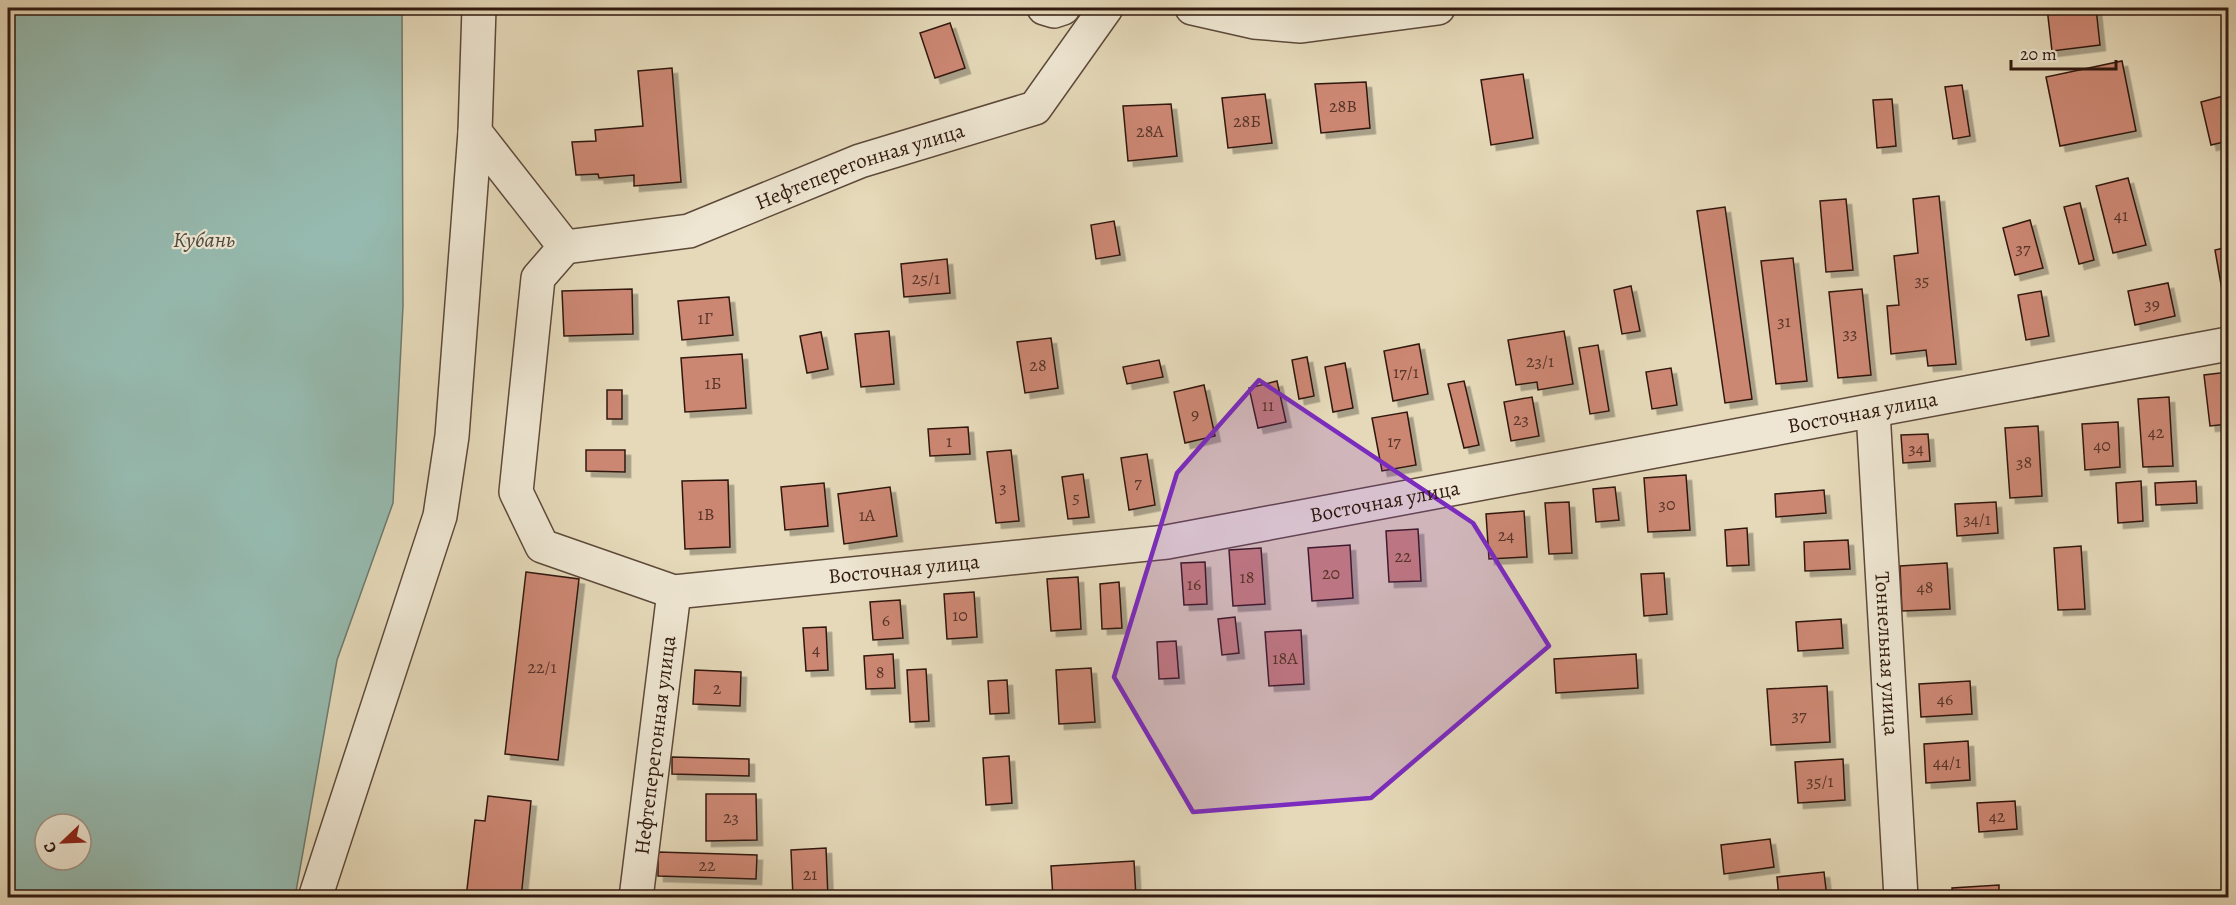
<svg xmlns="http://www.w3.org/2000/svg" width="2236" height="905" viewBox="0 0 2236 905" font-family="Alegreya,serif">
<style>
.water{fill:#96baaf;stroke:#6d7a6f;stroke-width:1.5;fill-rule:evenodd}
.building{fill:#cc8773;stroke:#30190f;stroke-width:1.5;filter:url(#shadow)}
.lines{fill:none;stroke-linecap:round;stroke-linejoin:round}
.minor-casing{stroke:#5d493a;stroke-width:36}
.minor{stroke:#eee6d2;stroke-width:33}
.marked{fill:#7b2cbf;fill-opacity:0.2;stroke:#7b2cbf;stroke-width:4.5;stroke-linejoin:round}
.labels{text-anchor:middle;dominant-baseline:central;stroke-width:4.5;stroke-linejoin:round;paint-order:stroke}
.number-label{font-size:18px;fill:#573428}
.street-label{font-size:21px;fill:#30190f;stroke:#eee6d2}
.water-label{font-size:22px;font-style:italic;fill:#4f493f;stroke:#eee6d2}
</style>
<defs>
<filter id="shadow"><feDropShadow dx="5.5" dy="5.5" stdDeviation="0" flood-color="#0004"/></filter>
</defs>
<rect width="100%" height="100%" fill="#e5d9b9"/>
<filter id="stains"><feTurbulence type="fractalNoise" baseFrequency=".00333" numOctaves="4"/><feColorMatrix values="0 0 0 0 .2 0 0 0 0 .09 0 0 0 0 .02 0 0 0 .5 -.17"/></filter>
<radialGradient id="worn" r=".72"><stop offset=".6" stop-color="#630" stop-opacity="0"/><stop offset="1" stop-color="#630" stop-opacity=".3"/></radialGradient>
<path class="water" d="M8,8h394l1,298 -10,197 -56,157 -42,237h-287zM45,824h36v36h-36z"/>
<g class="building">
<polygon points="2047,8 2096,8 2100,45 2052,51"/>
<polygon points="950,23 965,68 935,78 920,33"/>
<polygon points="2122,61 2136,131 2060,146 2046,77"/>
<polygon points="672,68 681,182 634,186 634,175 599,178 598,174 576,175 572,142 596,141 595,130 643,126 638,71"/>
<polygon points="1523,74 1533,138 1491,145 1481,80"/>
<polygon points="1366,82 1370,128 1321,133 1315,84"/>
<polygon points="1962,85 1970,136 1953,139 1945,87"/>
<polygon points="1265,94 1272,143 1228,148 1222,98"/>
<polygon points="2227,95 2228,141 2211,145 2201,102"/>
<polygon points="1892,99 1896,146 1877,148 1873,100"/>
<polygon points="1171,104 1177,156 1128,161 1123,106"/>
<polygon points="2128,178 2146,245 2113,253 2096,186"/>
<polygon points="1939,196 1956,364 1928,366 1926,350 1891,354 1887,306 1899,305 1894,256 1918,253 1913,199"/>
<polygon points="1846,199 1853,270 1826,272 1820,201"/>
<polygon points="2080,203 2094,260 2079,264 2064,207"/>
<polygon points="1725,207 1752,399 1725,403 1697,211"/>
<polygon points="2030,220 2043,268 2015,275 2003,228"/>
<polygon points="1114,221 1120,255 1096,259 1091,225"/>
<polygon points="2228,247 2228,288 2222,290 2215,250"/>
<polygon points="1793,258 1807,381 1776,384 1761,261"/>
<polygon points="947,259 950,293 904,297 901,264"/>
<polygon points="2168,283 2175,316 2135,325 2128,291"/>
<polygon points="1631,286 1640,331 1622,334 1614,290"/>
<polygon points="632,289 633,334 564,336 562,291"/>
<polygon points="1862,289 1871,375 1838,378 1829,292"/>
<polygon points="2041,291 2049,336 2026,340 2018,295"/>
<polygon points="729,297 733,335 682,340 678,301"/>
<polygon points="889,331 894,384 861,387 855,334"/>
<polygon points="1564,331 1573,384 1538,390 1537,382 1516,385 1508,340"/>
<polygon points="821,332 828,369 807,373 800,336"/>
<polygon points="1051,338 1058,388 1025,393 1017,342"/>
<polygon points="1419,344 1428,394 1393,401 1384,351"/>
<polygon points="1598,345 1609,411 1590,414 1579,348"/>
<polygon points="742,354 746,408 685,412 681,358"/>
<polygon points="1307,357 1314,396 1299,399 1292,360"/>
<polygon points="1159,360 1163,377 1127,384 1123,367"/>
<polygon points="1345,363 1353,408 1333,412 1325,367"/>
<polygon points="1671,368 1677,405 1652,409 1646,372"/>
<polygon points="2228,372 2228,424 2210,426 2204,375"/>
<polygon points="1277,381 1286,422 1258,428 1249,388"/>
<polygon points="1464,381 1479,445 1464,448 1448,384"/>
<polygon points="1204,385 1215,436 1185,443 1174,392"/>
<rect x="607" y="390" width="15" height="29"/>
<polygon points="1532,397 1539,436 1511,441 1504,402"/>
<polygon points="2169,397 2173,466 2143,467 2138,399"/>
<polygon points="1407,412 1416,465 1382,471 1372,418"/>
<polygon points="2118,422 2120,467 2085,470 2082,424"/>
<polygon points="2038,426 2042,496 2010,498 2005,428"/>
<polygon points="968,427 970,454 930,456 928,429"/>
<polygon points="1928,434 1930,461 1903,463 1901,435"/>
<polygon points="586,450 625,450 625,472 586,471"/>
<polygon points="1011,450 1019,521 996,523 987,452"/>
<polygon points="1147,454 1155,505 1129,510 1121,458"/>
<polygon points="1083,474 1089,517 1068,519 1062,477"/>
<polygon points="1686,475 1690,530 1648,532 1644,478"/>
<polygon points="728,480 730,547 685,549 682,481"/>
<polygon points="2141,481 2143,521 2118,523 2116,483"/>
<polygon points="2196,481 2197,503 2156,505 2155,483"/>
<polygon points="824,483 828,526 785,530 781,487"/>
<polygon points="890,487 897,536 844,544 838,494"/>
<polygon points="1615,487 1619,520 1596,522 1593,489"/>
<polygon points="1824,490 1826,513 1776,517 1775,494"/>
<polygon points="1569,502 1572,553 1549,554 1545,503"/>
<polygon points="1996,502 1998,533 1957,536 1955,504"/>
<polygon points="1524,511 1527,557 1489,559 1486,514"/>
<polygon points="1747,528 1749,565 1727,566 1725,530"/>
<polygon points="1418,529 1421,581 1389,582 1386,531"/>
<polygon points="1848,540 1850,569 1805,571 1804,542"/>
<polygon points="1350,545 1353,598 1312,601 1308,548"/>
<polygon points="2081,546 2085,609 2058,610 2054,548"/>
<polygon points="1261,548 1265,604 1233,606 1229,550"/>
<polygon points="1205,562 1207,604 1184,605 1181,563"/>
<polygon points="1947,563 1950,609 1902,611 1900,566"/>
<polygon points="526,572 579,579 558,760 505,754"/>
<polygon points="1664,573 1667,614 1644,616 1641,574"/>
<polygon points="1078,577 1081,629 1051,631 1047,579"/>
<polygon points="1119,582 1122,628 1102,629 1100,584"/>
<polygon points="974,592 977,637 947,639 944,594"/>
<polygon points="900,600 903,638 873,640 870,602"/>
<polygon points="1235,617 1239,653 1222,655 1218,619"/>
<polygon points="1841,619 1843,648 1798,651 1796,622"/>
<polygon points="826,627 828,670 806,671 803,628"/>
<polygon points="1301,630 1304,684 1269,686 1265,632"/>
<polygon points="1176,641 1179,678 1159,679 1157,642"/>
<polygon points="893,654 895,688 866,689 864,656"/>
<polygon points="1636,654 1638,688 1556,693 1554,659"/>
<polygon points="1091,668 1095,722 1059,724 1056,670"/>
<polygon points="926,669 929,721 910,722 907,670"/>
<polygon points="695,670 741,672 740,706 693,704"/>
<polygon points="1007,680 1009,713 990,714 988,681"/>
<polygon points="1970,681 1972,714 1921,717 1919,684"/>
<polygon points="1827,686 1830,742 1771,745 1767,689"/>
<polygon points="1968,741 1970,780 1926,783 1924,744"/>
<polygon points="1009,756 1012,803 986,805 983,758"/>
<polygon points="672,757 749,759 749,776 672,774"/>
<polygon points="1843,759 1845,800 1798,803 1795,762"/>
<polygon points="706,794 756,794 757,840 706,841"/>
<polygon points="488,796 531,801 521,898 466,898 475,820 485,821"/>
<polygon points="2015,801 2017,829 1979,832 1977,803"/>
<polygon points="1770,839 1774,867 1724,874 1721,845"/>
<polygon points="826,848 828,898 793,898 791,850"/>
<polygon points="658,852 757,855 756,879 658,876"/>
<polygon points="1134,861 1136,898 1053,898 1051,866"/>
<polygon points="1824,872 1827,898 1779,898 1777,877"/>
<polygon points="1999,885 1999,898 1953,898 1952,888"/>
</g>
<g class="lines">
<defs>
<g id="minor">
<polyline points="479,8 475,132 565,247"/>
<polyline points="1044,8 1054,11 1063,8"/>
<polyline points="1192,8 1254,22 1301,26 1438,8"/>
<path id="s1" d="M565,247l-27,31 -22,214 26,54 132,46 493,-50 1061,-198"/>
<path id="s2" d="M565,247l124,-16 171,-70 175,-53 71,-100"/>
<path id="s3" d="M1873,411l28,487"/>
<polyline points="315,898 440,516 452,436 475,132"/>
<path id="s4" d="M636,898l38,-306"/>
</g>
</defs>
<use href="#minor" class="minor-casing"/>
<use href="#minor" class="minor"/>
</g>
<path class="marked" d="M1259,380l214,143 76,123 -178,152 -178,14 -79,-135 63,-204z"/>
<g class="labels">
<g class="number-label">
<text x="1343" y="106">28В</text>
<text x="1247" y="121">28Б</text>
<text x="1150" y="131">28А</text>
<text x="2121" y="215">41</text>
<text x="2023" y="248">37</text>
<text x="926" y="278">25/1</text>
<text x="1922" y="280">35</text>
<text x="2152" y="304">39</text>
<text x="705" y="318">1Г</text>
<text x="1784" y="321">31</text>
<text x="1850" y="333">33</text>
<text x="1540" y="361">23/1</text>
<text x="1038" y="365">28</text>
<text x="1406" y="372">17/1</text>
<text x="713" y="383">1Б</text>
<text x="1268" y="405">11</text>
<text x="1195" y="414">9</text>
<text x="1521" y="419">23</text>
<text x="2156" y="432">42</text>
<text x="949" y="441">1</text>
<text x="1394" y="441">17</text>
<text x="2102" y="445">40</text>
<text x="1916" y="448">34</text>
<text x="2024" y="462">38</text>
<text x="1138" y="482">7</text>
<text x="1003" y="487">3</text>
<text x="1076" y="497">5</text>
<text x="1667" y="504">30</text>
<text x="706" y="514">1В</text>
<text x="867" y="515">1А</text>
<text x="1977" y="519">34/1</text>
<text x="1506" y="535">24</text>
<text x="1403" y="556">22</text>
<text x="1331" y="573">20</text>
<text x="1247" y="577">18</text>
<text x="1194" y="584">16</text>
<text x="1925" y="587">48</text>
<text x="960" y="615">10</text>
<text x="886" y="620">6</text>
<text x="816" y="649">4</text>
<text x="1285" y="658">18А</text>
<text x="542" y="667">22/1</text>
<text x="880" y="672">8</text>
<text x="717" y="688">2</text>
<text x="1945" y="699">46</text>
<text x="1799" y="715">37</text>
<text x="1947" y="762">44/1</text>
<text x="1820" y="781">35/1</text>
<text x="1997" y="816">42</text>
<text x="731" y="817">23</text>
<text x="707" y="865">22</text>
<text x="810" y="874">21</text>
</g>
<g class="street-label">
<text stroke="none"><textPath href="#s2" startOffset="308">Нефтеперегонная улица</textPath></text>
<text stroke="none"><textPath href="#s1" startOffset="1659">Восточная улица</textPath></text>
<text stroke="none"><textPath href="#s1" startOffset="1173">Восточная улица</textPath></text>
<text stroke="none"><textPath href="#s1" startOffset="687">Восточная улица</textPath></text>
<text stroke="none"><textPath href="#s3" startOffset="243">Тоннельная улица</textPath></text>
<text stroke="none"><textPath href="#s4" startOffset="154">Нефтеперегонная улица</textPath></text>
</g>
<g class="water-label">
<text x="204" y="240">Кубань</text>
</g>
</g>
<rect width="2236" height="905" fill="none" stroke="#e5d9b9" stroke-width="30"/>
<rect x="9" y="9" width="2218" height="887" fill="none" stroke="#30190f" stroke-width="3"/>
<rect x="15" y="15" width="2206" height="875" fill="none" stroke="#30190f" stroke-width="1.5"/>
<g transform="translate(63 842) rotate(247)"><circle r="28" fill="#eee6d2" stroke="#a29484" stroke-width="1.5"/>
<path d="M0-4.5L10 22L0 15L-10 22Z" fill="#8f2418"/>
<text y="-9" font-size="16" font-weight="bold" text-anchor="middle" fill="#30190f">С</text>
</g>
<path d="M2011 60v9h105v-9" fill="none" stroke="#30190f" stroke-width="3"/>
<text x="2020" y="60" font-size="18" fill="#30190f" stroke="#eee6d2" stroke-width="4.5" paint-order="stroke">20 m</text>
<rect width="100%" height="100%" filter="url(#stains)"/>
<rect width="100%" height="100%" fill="url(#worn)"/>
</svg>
